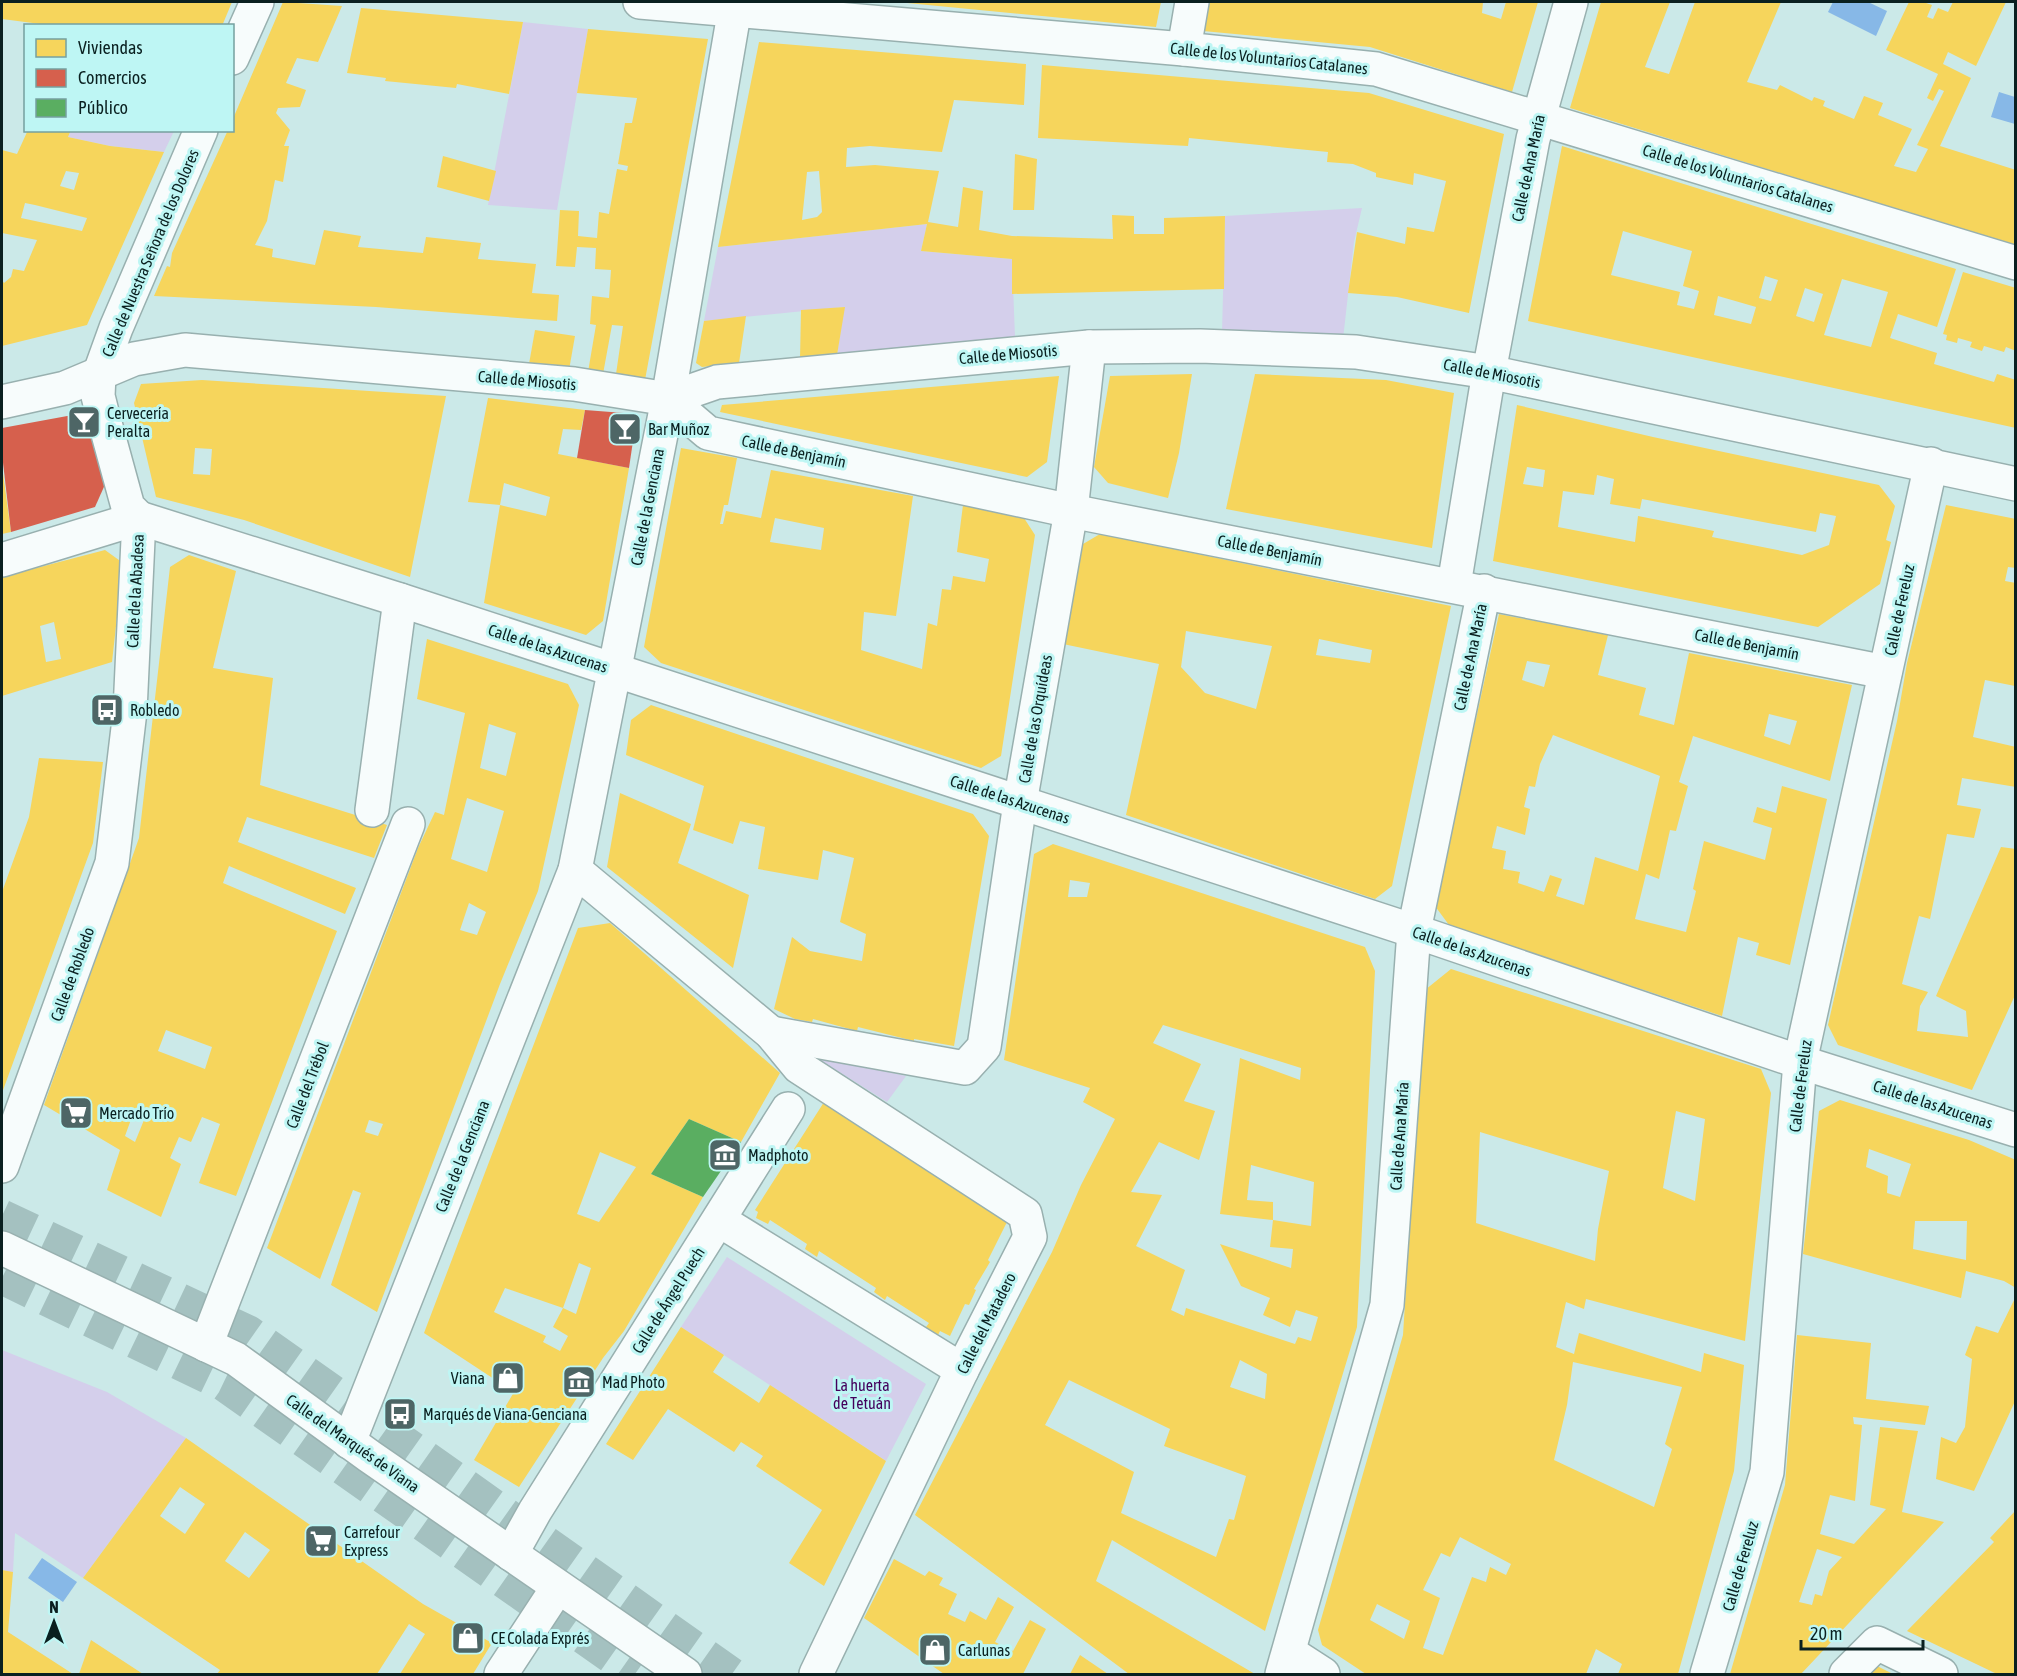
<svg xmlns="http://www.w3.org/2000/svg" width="2017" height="1676" viewBox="0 0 2017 1676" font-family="'Asap Condensed',sans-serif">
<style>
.green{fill:#d4cfeb}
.water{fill:#87b8e7}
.homes{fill:#f6d55c;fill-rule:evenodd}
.shops{fill:#d6604d}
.public{fill:#5aae61}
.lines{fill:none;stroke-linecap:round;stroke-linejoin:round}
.secondary-tunnel{stroke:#a4c1c0;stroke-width:33;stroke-dasharray:33 16;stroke-linecap:butt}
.minor-casing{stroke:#98b0af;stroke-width:36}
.tertiary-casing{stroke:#98b0af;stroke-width:36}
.minor{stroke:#f7fcfc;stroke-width:33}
.tertiary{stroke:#f7fcfc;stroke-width:33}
.labels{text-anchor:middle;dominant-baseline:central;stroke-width:6;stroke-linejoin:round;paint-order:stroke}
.street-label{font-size:16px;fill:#0a2020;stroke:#bef6f4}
.poi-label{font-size:16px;fill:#0a2020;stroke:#bef6f4;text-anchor:start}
.park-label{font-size:16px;fill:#43005c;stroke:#bef6f4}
</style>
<rect width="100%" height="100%" fill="#cbe9e8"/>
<g class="green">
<polygon points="523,22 588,29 557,210 488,205"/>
<polygon points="71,131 174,131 164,152 110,146 68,137"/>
<polygon points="1362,208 1354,242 1343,339 1222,333 1225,216"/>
<polygon points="927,224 921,251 1012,259 1015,337 837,355 844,307 704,321 718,247"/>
<polygon points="814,1056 906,1076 887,1102"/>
<polygon points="727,1257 926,1384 886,1461 681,1327"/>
<polygon points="2,1350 107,1392 186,1438 83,1578 15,1533 13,1572 2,1570"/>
</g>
<g class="water">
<polygon points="1833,2 1868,2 1887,11 1876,36 1828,12"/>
<polygon points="1999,92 2015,97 2015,124 1991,117"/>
<polygon points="42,1558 77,1582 63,1602 28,1578"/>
</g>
<g class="homes">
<polygon points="2,2 232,2 222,26 56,26 2,19"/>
<polygon points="283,2 342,6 318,62 297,58 286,83 306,90 300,107 278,108 276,113 290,130 284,146 289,146 283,182 275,180 267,221 255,245 273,249 272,257 315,265 324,230 361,236 358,247 423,253 426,237 481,243 478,259 536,264 532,293 559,295 557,321 376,307 154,296 167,266 170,267 172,253 228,130 232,130 232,121"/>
<polygon points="897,2 1161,2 1156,27"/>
<polygon points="1208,2 1483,2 1482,13 1501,19 1506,2 1538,2 1512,92 1370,47 1203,31"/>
<polygon points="1601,2 1670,2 1645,67 1669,74 1695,2 1781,2 1747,82 1777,90 1780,85 1812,101 1814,97 1825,101 1823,106 1854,119 1864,96 1883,103 1878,115 1912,129 1894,166 1916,172 1928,149 1917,145 1944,91 1939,89 1933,101 1927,98 1938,74 1886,50 1909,2 1923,2 1932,5 1927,17 1933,19 1938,8 1948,12 1953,2 2006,2 1976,66 1948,52 1943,64 1971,78 1940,146 2016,170 2016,246 1570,108"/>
<polygon points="361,8 523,22 509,94 457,84 456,88 385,81 386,78 347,73"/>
<polygon points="588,29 708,39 645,380 616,374 623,326 612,325 603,374 588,372 596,325 590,324 592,296 609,298 611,270 595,269 596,248 577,247 575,267 556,266 560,210 579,211 578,236 597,238 599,212 609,214 617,169 627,171 628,166 618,164 625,123 632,123 637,98 577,93"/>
<path d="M759,42l267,22 -2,41 -70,-5 -12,52 -72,-6 -23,2 -1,19 29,-2 64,6 -11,51 30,5 5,-40 20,4 -4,39 33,6 101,3 -1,-24 22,1v18h30v-16l61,-2 -1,73 -212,5v-35l-91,-8 6,-27 -209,23zM819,171l3,41 -5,5 -15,3 5,-48z"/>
<polygon points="1042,65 1369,93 1504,134 1469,313 1397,297 1348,293 1357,232 1405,244 1407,227 1434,232 1446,181 1414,173 1413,185 1376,177 1376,173 1353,164 1327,162 1328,152 1189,138 1188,146 1038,138"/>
<path d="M28,130h43l-3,7 42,9 54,6 -77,173 -85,21v-66l2,3 7,-6 2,-8 11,2 13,-31 -35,-7v-83l15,4zM66,171l13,2 -5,17 -14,-4zM25,203l10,2 52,13 -5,13 -61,-13z"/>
<path d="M1562,146l394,123 -19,58 -39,-13 -8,24 47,15 -3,11 60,18 3,-8 19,6v48l-488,-107zM1623,231l69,20 -9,35 16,5 -5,18 -17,-4 3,-13 -69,-17zM1765,276l13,4 -7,21 -12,-3zM1842,279l46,13 -17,55 -47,-12zM1805,288l18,6 -9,28 -18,-6zM1718,296l38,11 -5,17 -37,-9z"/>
<polygon points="1015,154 1037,159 1034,210 1013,210"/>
<polygon points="443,156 496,171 489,201 437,187"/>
<polygon points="1963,272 2016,288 2016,351 2006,347 2004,352 1984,346 1982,351 1970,347 1972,342 1958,338 1957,343 1946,340 1947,335 1943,334"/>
<polygon points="845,307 837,355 800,359 801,310"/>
<polygon points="746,316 739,363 702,367 696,363 704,321"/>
<polygon points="535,330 575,336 569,370 529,364"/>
<polygon points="1192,374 1179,453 1168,498 1108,483 1094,467 1110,376"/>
<polygon points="1255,374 1386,380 1454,393 1432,548 1226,509"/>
<polygon points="1059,376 1047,462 1027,477 720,412 722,405"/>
<path d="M202,380l244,16 -36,181 -166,-57 -88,-23 -22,-94 7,-19zM195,448l17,1 -2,26 -17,-1z"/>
<polygon points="488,398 585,410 581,430 563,429 558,454 629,468 603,621 586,635 484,603 500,505 546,516 550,497 504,483 500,505 468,502"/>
<path d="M1517,405l136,32 226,48 16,21 -9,34 5,2 -11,42 -62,43 -325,-66zM1527,467l18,3 -2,17 -20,-3zM1597,475l17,4 -4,25 30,5 2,-10 174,33 4,-19 16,3 -7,29 -27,10 -90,-18 2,-6 -76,-15 -3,26 -77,-15 5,-36 31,4z"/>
<path d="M681,448l56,10 -9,47h-4l-4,19h3l3,-13 35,7 10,-48 142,26 -17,120 -32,-4 -3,38 61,19 6,-46 9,3 5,-37 9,1 2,-14 32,6 4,-23 -32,-7 6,-47 61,13 11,17 -34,221 -20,12 -320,-105 -17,-16zM775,518l49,10 -3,22 -51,-8z"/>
<polygon points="2,466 11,532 2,534"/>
<polygon points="1946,505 2016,519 2016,568 2008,567 2005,581 2016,583 2016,683 2015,686 1985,680 1973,737 2016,747 2016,787 1962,778 1957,805 1981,809 1974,838 1947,834 1930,919 1919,916 1902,984 1928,992 1920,1006 1917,1031 1968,1037 1966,1011 1936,996 2001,847 2016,849 2016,993 1972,1090 1838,1045 1828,1025 1897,721 1907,663"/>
<path d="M1100,534l351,72 -59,280 -17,13 -249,-84 33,-151 -96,-20 15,-97zM1186,631l86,15 -16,63 -51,-16 -24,-26zM1319,639l53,11 -2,13 -54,-8z"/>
<path d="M105,550l18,13 -11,99 -110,34v-119zM54,622l7,37 -15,3 -6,-36z"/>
<path d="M189,555l47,16 -23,97 60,10 -13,107 127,40 -13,33 -127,-41 -9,25 118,46 -11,26 -116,-48 -6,17 114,48 -101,265 -37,-13 21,-59 -18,-7 -11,25 -12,-5 -9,21 11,6 -20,53 -54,-27 13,-40 -76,-45 95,-267 31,-271zM166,1030l46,17 -7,22 -47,-18zM133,1114l11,6 -9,22 -10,-6z"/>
<path d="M1499,614l109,21 -10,40 48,13 -7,27 35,10 15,-72 163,32 -22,96 -137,-45 -14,46 9,4 -12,45 -6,-1 -11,49 -13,-5 -11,45 51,13 10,-41 -3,-2 11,-48 61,19 7,-32 -19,-6 4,-15 19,6 6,-27 45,13 -37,166 -34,-10 3,-12 -21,-6 -16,79 -273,-91 -14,-19zM1527,661l23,4 -6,22 -22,-7zM1769,714l28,7 -7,24 -26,-9zM1553,735l107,41 -22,95 -43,-14 -11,48 -28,-9 6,-17 -12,-4 -6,17 -26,-9 2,-11 -17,-3 3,-18 -14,-3 5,-22 28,9 5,-26 -6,-2 5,-21 6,1 5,-23z"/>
<path d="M427,639l141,45 11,21 -41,186 -38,93 -123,328 -46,-27 30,-92 -8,-3 -33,89 -53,-31 151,-400 17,-36 9,3 21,-102 -48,-14zM489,724l27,9 -10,43 -26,-8zM467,798l37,13 -17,61 -36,-13zM469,903l17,9 -9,23 -17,-5zM369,1120l14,4 -5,12 -13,-4z"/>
<polygon points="651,705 973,814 989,836 954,1046 914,1039 914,1041 858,1027 857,1031 813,1019 812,1022 795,1019 774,1009 792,937 810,951 862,961 866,934 840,922 854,858 823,850 818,880 758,869 765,827 740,821 733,844 693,830 704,786 626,755 631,720"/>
<polygon points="39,758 103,762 93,843 2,1093 2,892 29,817"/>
<polygon points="620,793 691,824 678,863 749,895 733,968 607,867"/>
<path d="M1053,844l312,103 10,24 -18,356 -92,304 -153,-91 -16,41 159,93h-126l-214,-159 137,-263 29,-67 34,-66 -32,-17 7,-14 -86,-28 30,-206zM1070,880l20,3 -3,14h-19zM1163,1025l138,43 -1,12 -60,-22 -20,156 53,6v-18l-26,-2 4,-35 63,17 -3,44 -38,-6 -3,27 23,2 -2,19 -71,-24 21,42 29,12 -7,17 27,12 6,-17 22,7 -7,24 -13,-4 -3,7 -109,-36 -2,8 -13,-6 14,-40 -49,-24 26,-51 -31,-3 28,-50 40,18 16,-49 -31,-10 17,-37 -48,-21zM1240,1360l27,14 -2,25 -35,-12zM1069,1380l101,49 -6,17 82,30 -12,44 -5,-1 -13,38 -95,-44 13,-41 -89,-47z"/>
<path d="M610,923l170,150 -39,69 -52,-23 -38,55 52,23 -79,134 -21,27 -84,129 -45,-27 40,-68 -90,-59 154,-405zM600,1152l36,15 -37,55 -22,-8zM579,1263l12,5 -15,46 -13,-6 -10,19 15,9 -8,15 -17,-9 3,-6 -52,-24 11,-24 58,20z"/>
<path d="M1451,969l310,100 10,24 -26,248 -159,-42 -2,10 -18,-7 -10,45 18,7 5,-21 122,39 3,-19 40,12 -10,106 -56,203h-60l4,-10 -26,-15 -10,25h-220l-44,-29 -4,-15 85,-295 22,-345zM1676,1111l29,8 -10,82 -32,-13zM1480,1132l129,39 -11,58 -3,32 -119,-38zM1573,1362l109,25 -17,57 7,5 -18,58 -100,-47 13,-55zM1460,1537l51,27 -5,11 -16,-8 -4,15 -14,-5 -29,78 -20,-7 17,-50 -17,-8 18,-37 9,4zM1377,1604l33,17 -6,18 -34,-19z"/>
<polygon points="826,1099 1009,1218 988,1260 990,1262 974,1289 976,1290 969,1305 965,1304 950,1336 940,1331 938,1335 926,1327 929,1323 887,1296 885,1300 874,1292 876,1288 819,1251 817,1257 805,1249 807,1244 770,1220 768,1224 756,1218 758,1212 755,1210"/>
<path d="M1840,1100l129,40 47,20v128l-12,-7 -38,-10 -5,27 -158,-44 16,-143zM1869,1149l42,15 -11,33 -13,-4 1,-17 -22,-9zM1915,1221h52l-1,39 -53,-11z"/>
<polygon points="2016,1296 2016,1399 1974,1491 1936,1479 1941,1437 1956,1443 1965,1427 1972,1359 1965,1355 1976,1326 1998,1333"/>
<polygon points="681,1327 724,1355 713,1372 759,1403 770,1385 886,1461 824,1586 789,1563 822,1510 756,1466 763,1456 741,1442 734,1452 668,1409 633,1460 606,1444"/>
<path d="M1797,1335l74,8 -5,56 63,7 -4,19 -72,-8 1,7 8,1 -7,76 -25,-6 -10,39 34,10 32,-35 -16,-4 10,-78 38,4 -16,81 42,10 -143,152h-71l55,-189zM1817,1549l25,8 -13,14 -7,25 -7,-2 -3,11 -13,-3z"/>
<path d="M186,1438l237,166 69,39 -19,31h-73l25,-40 -16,-10 -32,50h-160l3,-4 -137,-92zM180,1487l25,17 -20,30 -25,-18zM245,1532l25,18 -21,28 -24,-17z"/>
<polygon points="2016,1510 2016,1674 1997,1674 1907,1631 1994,1542 1990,1538"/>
<polygon points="894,1559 925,1576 929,1571 943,1578 939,1585 957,1594 948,1614 965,1622 970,1611 986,1620 998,1597 1014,1607 995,1642 1013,1651 1030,1620 1046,1629 1023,1674 944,1674 864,1618"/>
<polygon points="2,1570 13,1572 8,1632 73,1674 2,1674"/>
<polygon points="91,1640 143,1674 79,1674"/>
<polygon points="1080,1655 1108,1674 1070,1674"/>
<polygon points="1877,1666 1893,1674 1869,1674"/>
</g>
<g class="shops">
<polygon points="585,410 637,414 629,468 577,458"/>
<polygon points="89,412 107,480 95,507 11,532 2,454 2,428"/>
</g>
<polygon class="public" points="689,1119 741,1142 703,1197 651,1174"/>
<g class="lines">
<g class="secondary-tunnel">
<polyline points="2,1216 249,1332 732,1674"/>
<polyline points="2,1278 224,1385 635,1674"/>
</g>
<defs>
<g id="minor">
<polyline points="640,2 1184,49 1376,69 2016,263"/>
<polyline points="1184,49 1192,2"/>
<polyline points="232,58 257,2"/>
<polyline points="668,399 708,433 1071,511 1885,672"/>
<polyline points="2,402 65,388 134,359 185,350 574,384 668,399 717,382 1089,347 1200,346 1356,352 1489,372 2016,484"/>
<polyline points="2,560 139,518 400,600 1414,931 1800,1062 2016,1130"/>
<polyline points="1454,585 1489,372 1533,139 1571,2"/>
<polyline points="372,810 400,600"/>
<polyline points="575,870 771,1033 799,1067 1025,1214 1030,1237 962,1370 816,1674"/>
<polyline points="771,1033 965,1068 984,1047 1020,803 1071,511 1089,347"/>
<polyline points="2,1166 112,863 130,711 139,518 128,507 102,412 98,396 99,375 116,328 201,130"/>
<polyline points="719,1220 962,1370"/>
<polyline points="206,1345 408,824"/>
<polyline points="349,1442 575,870 668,399 736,2"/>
<polyline points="511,1554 535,1511 788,1109"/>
<polyline points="1289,1652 1323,1674"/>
<polyline points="501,1674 558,1587"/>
<polyline points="1282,1674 1387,1305 1414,931 1484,591"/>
<polyline points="1707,1674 1767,1472 1800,1062 1931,464"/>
<polyline points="1846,1674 1877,1643 1941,1674"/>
</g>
<polyline id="tertiary" points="2,1248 236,1359 369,1456 685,1674"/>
</defs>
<use href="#minor" class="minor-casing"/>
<use href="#tertiary" class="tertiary-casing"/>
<use href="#minor" class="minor"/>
<use href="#tertiary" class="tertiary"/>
</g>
<defs>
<symbol id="bar-square" viewBox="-11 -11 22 22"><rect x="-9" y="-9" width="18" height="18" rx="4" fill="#4e6666" stroke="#bef6f4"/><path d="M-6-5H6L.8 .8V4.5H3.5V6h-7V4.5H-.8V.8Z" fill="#fff"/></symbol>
<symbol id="bus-square" viewBox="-11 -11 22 22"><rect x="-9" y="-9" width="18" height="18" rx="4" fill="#4e6666" stroke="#bef6f4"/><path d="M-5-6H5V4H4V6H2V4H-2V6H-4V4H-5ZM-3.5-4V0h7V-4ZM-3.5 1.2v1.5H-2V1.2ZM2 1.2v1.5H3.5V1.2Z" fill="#fff"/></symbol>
<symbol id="supermarket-square" viewBox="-11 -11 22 22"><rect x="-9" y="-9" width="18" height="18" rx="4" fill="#4e6666" stroke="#bef6f4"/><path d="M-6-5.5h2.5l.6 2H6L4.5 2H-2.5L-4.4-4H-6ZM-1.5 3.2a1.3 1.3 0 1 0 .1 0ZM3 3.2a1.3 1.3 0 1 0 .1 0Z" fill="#fff"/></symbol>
<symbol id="museum-square" viewBox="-11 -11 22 22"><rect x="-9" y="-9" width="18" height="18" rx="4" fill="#4e6666" stroke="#bef6f4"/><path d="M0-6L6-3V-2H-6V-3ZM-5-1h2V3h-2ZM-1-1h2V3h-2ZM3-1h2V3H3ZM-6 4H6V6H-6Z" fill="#fff"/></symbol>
<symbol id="shop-square" viewBox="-11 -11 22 22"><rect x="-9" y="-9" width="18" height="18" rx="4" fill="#4e6666" stroke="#bef6f4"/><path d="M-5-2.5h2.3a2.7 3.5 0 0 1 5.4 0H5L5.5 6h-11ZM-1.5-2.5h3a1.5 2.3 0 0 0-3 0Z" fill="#fff"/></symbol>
</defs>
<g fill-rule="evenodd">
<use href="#bar-square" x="65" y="403" width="38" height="38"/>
<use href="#bar-square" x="606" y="410" width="38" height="38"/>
<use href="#bus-square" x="88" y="691" width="38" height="38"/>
<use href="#supermarket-square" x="57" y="1094" width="38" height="38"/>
<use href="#museum-square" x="706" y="1136" width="38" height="38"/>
<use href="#shop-square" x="489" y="1359" width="38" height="38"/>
<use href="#museum-square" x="560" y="1363" width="38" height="38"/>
<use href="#bus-square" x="381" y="1395" width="38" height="38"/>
<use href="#supermarket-square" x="302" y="1522" width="38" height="38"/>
<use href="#shop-square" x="449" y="1619" width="38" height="38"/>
<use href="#shop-square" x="916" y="1631" width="38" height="38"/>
</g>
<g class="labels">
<g class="street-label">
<text transform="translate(1269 58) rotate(6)">Calle de los Voluntarios Catalanes</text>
<text transform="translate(1528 168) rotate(-78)">Calle de Ana María</text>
<text transform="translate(1738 178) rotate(17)">Calle de los Voluntarios Catalanes</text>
<text transform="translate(150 253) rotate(-67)">Calle de Nuestra Señora de los Dolores</text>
<text transform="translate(1008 354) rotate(-5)">Calle de Miosotis</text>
<text transform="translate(1492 373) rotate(11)">Calle de Miosotis</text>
<text transform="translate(527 380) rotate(5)">Calle de Miosotis</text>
<text transform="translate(794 451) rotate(12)">Calle de Benjamín</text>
<text transform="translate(647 507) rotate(-79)">Calle de la Genciana</text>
<text transform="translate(1270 550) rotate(11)">Calle de Benjamín</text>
<text transform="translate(135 591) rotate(-87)">Calle de la Abadesa</text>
<text transform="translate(1899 610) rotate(-78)">Calle de Fereluz</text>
<text transform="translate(1747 644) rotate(11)">Calle de Benjamín</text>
<text transform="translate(548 648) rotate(18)">Calle de las Azucenas</text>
<text transform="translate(1470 657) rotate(-78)">Calle de Ana María</text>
<text transform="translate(1035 719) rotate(-80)">Calle de las Orquídeas</text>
<text transform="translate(1010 799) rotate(18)">Calle de las Azucenas</text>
<text transform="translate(1472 951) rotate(19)">Calle de las Azucenas</text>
<text transform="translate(72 974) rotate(-70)">Calle de Robledo</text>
<text transform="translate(307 1085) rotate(-69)">Calle del Trébol</text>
<text transform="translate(1800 1086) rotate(-83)">Calle de Fereluz</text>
<text transform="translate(1933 1104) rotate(18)">Calle de las Azucenas</text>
<text transform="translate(1399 1136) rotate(-86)">Calle de Ana María</text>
<text transform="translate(462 1156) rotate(-68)">Calle de la Genciana</text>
<text transform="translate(668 1300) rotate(-58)">Calle de Ángel Puech</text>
<text transform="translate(986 1323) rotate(-63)">Calle del Matadero</text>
<text transform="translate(353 1443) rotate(35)">Calle del Marqués de Viana</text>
<text transform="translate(1740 1566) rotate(-74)">Calle de Fereluz</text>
</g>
<g class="poi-label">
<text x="107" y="413">Cervecería<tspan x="107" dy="18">Peralta</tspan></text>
<text x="648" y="429">Bar Muñoz</text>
<text x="130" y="710">Robledo</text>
<text x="99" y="1113">Mercado Trío</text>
<text x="748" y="1155">Madphoto</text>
<text x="485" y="1378" text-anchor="end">Viana</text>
<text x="602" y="1382">Mad Photo</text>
<text x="423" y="1414">Marqués de Viana-Genciana</text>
<text x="344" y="1532">Carrefour<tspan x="344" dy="18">Express</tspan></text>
<text x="491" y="1638">CE Colada Exprés</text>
<text x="958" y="1650">Carlunas</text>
</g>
<g class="park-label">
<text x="862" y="1385">La huerta<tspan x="862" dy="18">de Tetuán</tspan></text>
</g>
</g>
<rect width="2017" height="1676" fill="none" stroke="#0a2020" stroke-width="6"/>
<rect x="24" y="24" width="210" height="108" fill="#bef6f4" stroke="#76a09f" stroke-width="1.5"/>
<rect x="36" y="39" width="30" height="18" fill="#f6d55c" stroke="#76a09f" stroke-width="1.5"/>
<text x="78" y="54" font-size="18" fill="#0a2020">Viviendas</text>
<rect x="36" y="69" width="30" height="18" fill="#d6604d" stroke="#76a09f" stroke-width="1.5"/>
<text x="78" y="84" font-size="18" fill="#0a2020">Comercios</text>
<rect x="36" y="99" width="30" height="18" fill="#5aae61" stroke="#76a09f" stroke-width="1.5"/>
<text x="78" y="114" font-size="18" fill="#0a2020">Público</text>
<g transform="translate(54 1622)" stroke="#bef6f4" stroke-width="4.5" paint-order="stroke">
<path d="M0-4.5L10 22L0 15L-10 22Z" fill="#0a2020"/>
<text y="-9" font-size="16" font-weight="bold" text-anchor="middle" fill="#0a2020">N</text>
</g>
<path d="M1801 1640v9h122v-9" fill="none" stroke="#0a2020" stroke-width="3"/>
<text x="1810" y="1640" font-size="18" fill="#0a2020" stroke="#bef6f4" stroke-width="4.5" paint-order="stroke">20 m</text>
</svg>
